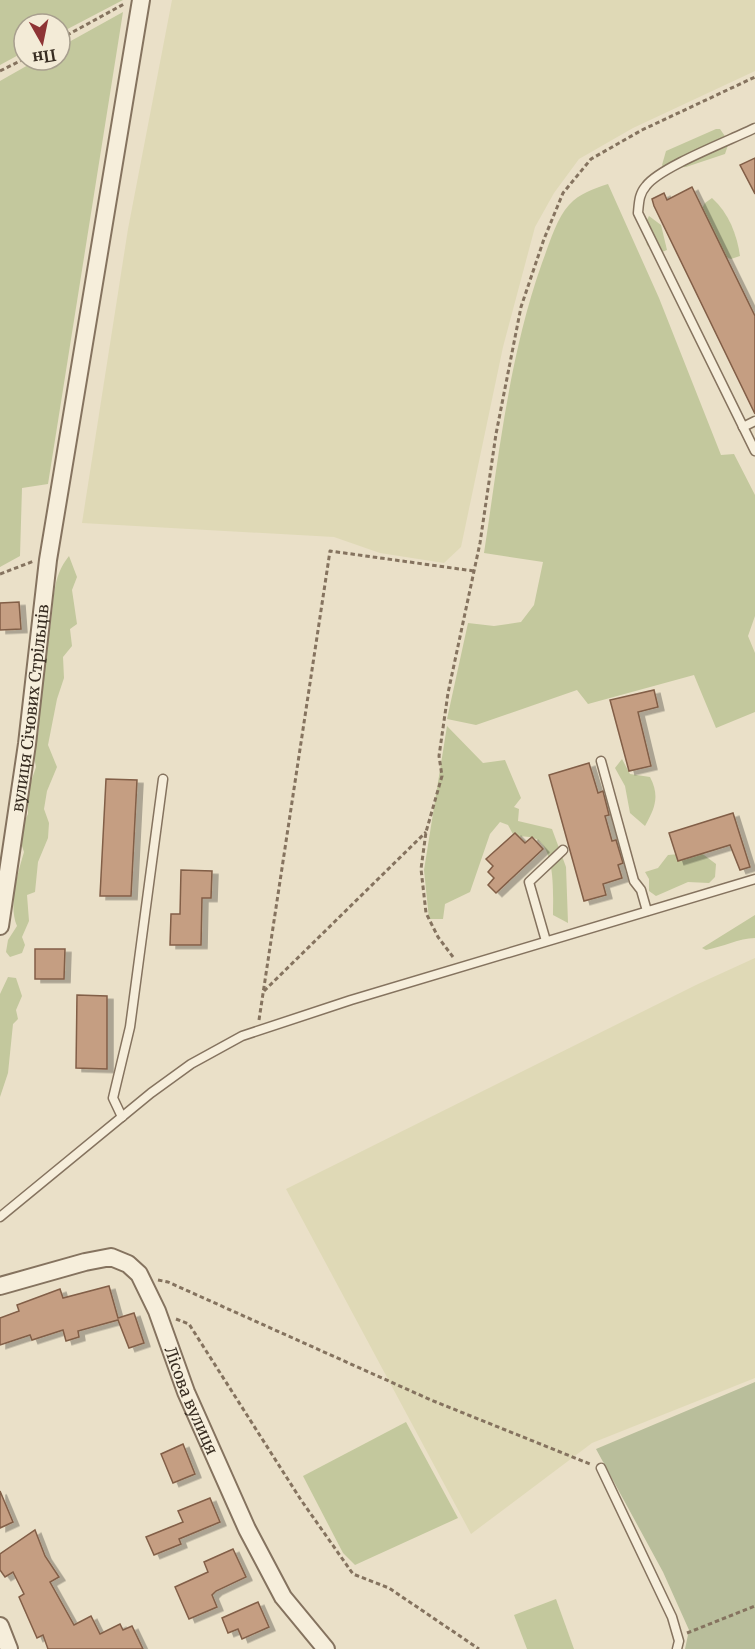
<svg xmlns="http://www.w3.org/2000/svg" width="755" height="1649" viewBox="0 0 755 1649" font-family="Merriweather,serif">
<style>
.farmland{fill:#dfd9b6}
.green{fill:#c3c89d}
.cemetery{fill:#b9be9b}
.building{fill:#c59e82;stroke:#825e47;stroke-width:1.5;filter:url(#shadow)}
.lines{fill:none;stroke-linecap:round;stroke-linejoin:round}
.service-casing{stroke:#85735f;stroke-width:11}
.minor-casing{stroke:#85735f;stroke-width:20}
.path{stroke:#85735f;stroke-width:3;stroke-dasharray:4.5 3;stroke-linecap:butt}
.service{stroke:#f6eedb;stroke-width:8}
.minor{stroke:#f6eedb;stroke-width:16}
.labels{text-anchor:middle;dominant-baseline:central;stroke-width:4.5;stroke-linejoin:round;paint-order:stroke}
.street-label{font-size:16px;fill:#372c21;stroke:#f3ebd7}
</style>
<defs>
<filter id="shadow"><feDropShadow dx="6" dy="3.5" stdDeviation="0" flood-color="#0004"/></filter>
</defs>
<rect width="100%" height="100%" fill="#eae0c8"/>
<g class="farmland">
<polygon points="172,0 755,0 755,71 633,128 579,159 554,193 535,227 503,347 461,547 444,563 380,553 334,537 82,523 128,229"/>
<polygon points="755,958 755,1378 592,1443 471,1534 286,1189 698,984"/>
</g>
<g class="green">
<polygon points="0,0 123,0 60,33 60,24 24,24 24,52 0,65"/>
<polygon points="123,12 48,484 22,488 20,556 0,567 0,81 37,60 60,60 60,47"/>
<polygon points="716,129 720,129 729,142 725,154 686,167 664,169 662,165 666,151"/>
<path d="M608,184l51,114 62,157 13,-1 21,41v121l-7,20 7,17v59l-39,16 -22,-53 -106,29 -11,-14 -101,35 -29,-6 21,-96 26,3 27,-4 13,-17 9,-43 -59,-9c15,-98 25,-197 58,-290 7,-18 14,-44 27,-58 11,-12 24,-16 39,-21z"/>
<path d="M712,198c17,15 25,37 28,58l-9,3 -13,-5 -17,-44 4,-7z"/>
<polygon points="649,216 661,225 667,250 657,254 647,245 643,228"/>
<path d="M69,556l8,21 -5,13 5,34 -7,5 2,17 -9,11 1,21 -7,21 -9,46 9,22 -10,24 -3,18 5,14 -1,15 -10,24 -3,30 -8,3 2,26 -7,16 3,8 -3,8 -12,4 -4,-5 2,-12 9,-14c-9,-20 1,-54 7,-74l-6,-18 10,-20v-23l8,-24 -4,-20c15,-18 -1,-42 11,-63 -4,-20 4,-38 7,-56 5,-27 1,-50 19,-72z"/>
<path d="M447,726l36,37 22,-3 16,38 -7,9 5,2 -1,12 34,8 14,38 2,56 -15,-8c0,-20 3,-69 -19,-77 -6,-2 -13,-1 -20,-2l-6,-11 -8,-3 -10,12 -20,58 -25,12 -2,15h-14l-5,-49z"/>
<path d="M622,759l8,15 20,3c10,19 5,31 -5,49l-15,-13 -5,-27 -10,-18z"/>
<polygon points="700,852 716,864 715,877 709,883 688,882 656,896 649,891 649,879 645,872 658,868 668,855"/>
<path d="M755,915v23c-16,0 -32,9 -49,12l-4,-2z"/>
<polygon points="8,977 16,978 22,996 16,1010 18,1019 13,1024 8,1073 0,1097 0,994"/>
<polygon points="406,1422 458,1518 355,1565 343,1553 303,1476"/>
<polygon points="556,1599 574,1649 527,1649 514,1615"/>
</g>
<polygon class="cemetery" points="755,1382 755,1649 685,1649 689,1630 663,1572 596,1449"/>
<g class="building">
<polygon points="755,158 755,194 740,165"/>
<polygon points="692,187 755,316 755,414 654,206 652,199 664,193 667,200"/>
<polygon points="19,602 21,629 0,630 0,603"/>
<polygon points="654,690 658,707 638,712 651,766 629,771 610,700"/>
<polygon points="589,763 598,793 603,791 609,815 605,816 612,841 616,840 623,863 618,865 622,878 603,884 606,895 584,901 549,775"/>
<polygon points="106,779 137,780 131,896 100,896"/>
<polygon points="733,813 750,867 740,870 730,845 678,861 669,833"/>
<polygon points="515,833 525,843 532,837 543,849 496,893 488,885 494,878 488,872 493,866 486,859"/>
<polygon points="181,870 212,871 211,898 202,898 201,945 170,945 171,914 180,914"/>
<polygon points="35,949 65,949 64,979 35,979"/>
<polygon points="77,995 107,996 107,1069 76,1068"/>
<polygon points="109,1286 118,1318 134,1313 144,1343 129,1348 118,1320 78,1331 79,1337 66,1341 63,1330 32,1340 30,1335 0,1345 0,1318 19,1311 17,1305 60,1289 63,1298"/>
<polygon points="183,1444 195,1474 173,1483 161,1454"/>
<polygon points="0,1491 13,1522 0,1528"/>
<polygon points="210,1498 220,1522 179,1539 181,1544 154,1555 146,1537 183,1522 178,1511"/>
<polygon points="35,1530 45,1556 59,1577 50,1582 74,1625 91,1616 100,1634 120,1624 123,1630 132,1626 143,1649 48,1649 43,1635 37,1638 19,1597 24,1594 13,1572 5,1577 0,1570 0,1554"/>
<polygon points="233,1549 246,1577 216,1591 212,1595 217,1607 189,1619 175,1587 208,1572 204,1562"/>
<polygon points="258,1602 269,1627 242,1639 238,1629 228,1633 222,1618"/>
</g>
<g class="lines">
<defs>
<g id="service">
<path d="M755,128c-24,12 -95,39 -109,58 -7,8 -7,16 -8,27l117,238"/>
<polyline points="743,427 755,421"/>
<polyline points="601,761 634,881 641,890 647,911"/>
<polyline points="546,941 529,882 563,850"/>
<polyline points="122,1117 113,1098 130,1027 163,779"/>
<polyline points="0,1217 151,1093 191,1064 242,1036 351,1000 755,879"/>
<polyline points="601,1468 672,1617 679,1641 677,1649"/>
</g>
<g id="minor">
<path id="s1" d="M0,926l27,-182 21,-184 93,-560"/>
<path id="s2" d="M0,1286l85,-24 26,-5 17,7 11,10 18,37 29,81 61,137 36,68 43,52"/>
<polyline points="0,1626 9,1649"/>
</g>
</defs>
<use href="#service" class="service-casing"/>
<use href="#minor" class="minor-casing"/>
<g class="path">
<polyline points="60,39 124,4"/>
<polyline points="0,71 24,59"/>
<polyline points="0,574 34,561"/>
<polyline points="453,957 438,937 426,913 421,869 426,832 442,776 439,756 448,693 480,543 496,434 521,307 544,239 563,193 591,159 642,130 755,77"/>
<polyline points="264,991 426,832"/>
<polyline points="259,1020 330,551 474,571"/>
<polyline points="158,1280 168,1282 431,1400 590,1464"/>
<polyline points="176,1319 189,1324 301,1500 353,1574 389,1588 479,1649"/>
<polyline points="687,1633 755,1606"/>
</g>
<use href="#service" class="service"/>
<use href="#minor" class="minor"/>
</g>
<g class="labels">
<g class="street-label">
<text stroke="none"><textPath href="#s1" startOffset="220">вулиця Січових Стрільців</textPath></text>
<text stroke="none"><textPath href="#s2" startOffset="285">Лісова вулиця</textPath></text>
</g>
</g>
<g transform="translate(42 42) rotate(171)"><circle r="28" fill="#f3ebd7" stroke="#a89f8e" stroke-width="1.5"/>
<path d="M0-4.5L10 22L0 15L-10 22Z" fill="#8e3435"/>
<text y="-9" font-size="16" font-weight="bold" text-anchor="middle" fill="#372c21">Пн</text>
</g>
</svg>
